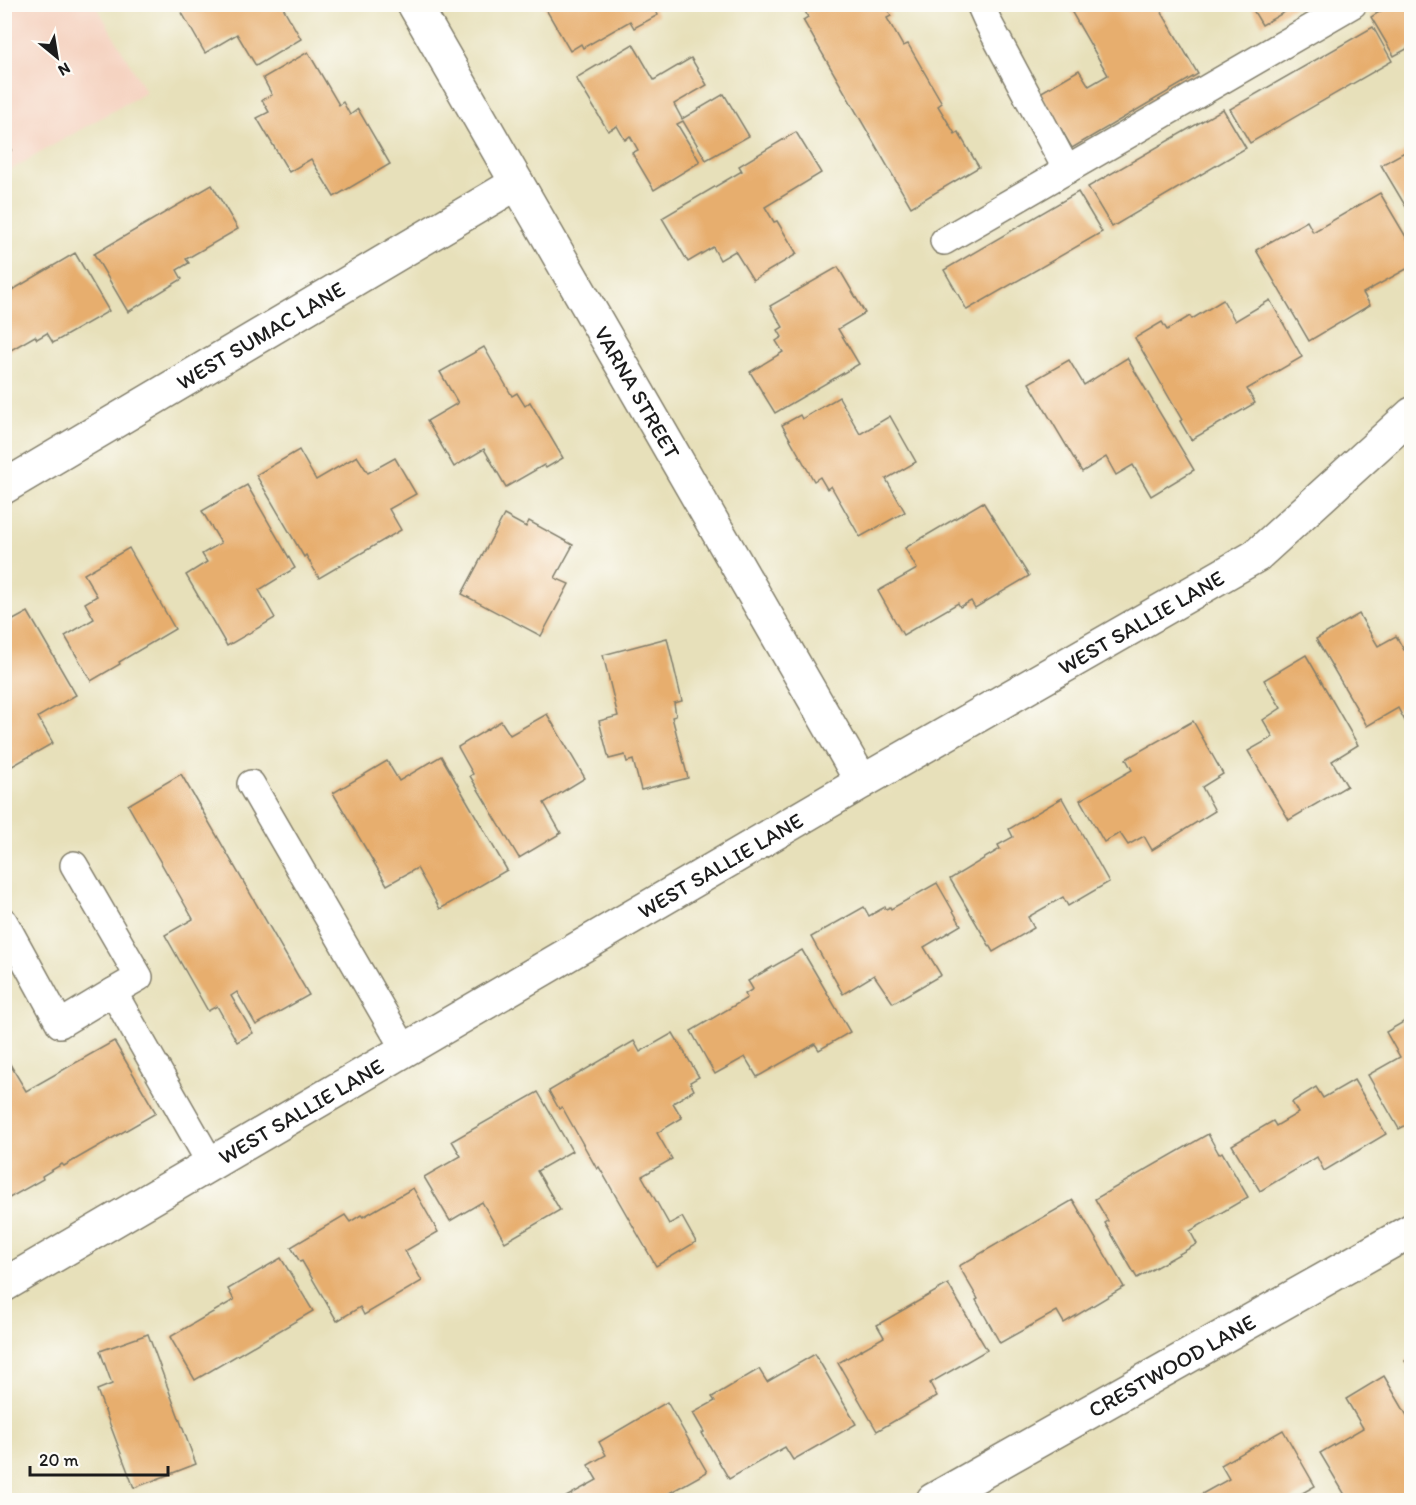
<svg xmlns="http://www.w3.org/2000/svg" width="1416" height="1505" viewBox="0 0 1416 1505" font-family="Itim,sans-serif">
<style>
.built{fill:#f5d3c1}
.building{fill:#e7ae6e}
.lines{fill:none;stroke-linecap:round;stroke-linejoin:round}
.lane-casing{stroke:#827e6b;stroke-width:30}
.street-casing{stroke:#827e6b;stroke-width:36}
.lane{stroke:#fff;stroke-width:27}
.street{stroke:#fff;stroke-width:33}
.labels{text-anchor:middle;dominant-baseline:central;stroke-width:5;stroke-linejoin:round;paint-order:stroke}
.street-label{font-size:22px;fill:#1c1c1c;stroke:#fdfcf7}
</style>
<rect width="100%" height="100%" fill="#fdfcf7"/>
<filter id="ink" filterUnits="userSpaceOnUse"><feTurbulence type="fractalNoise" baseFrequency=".0167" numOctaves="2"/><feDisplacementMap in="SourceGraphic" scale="12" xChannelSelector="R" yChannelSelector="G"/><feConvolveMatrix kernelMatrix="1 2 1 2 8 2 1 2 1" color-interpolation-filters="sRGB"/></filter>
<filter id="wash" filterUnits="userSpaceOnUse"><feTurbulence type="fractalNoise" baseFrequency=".008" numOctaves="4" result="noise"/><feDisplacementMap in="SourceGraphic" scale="24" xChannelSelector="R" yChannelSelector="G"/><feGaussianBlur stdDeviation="1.35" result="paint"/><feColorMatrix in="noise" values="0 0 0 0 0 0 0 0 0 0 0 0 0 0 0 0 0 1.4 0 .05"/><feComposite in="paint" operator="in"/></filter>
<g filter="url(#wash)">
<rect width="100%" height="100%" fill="#e7e0ba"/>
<polygon class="built" points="5,5 96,5 146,92 5,173"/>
<g id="blocks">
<g class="building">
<polygon points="177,4 281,4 301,39 256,66 237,34 205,53"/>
<polygon points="547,4 652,4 658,15 634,28 630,21 583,48 581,44 570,51 544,6"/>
<polygon points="801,4 885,4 891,16 887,18 903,46 908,44 942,103 938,106 955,134 958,132 979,167 911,207 803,20 808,17"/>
<polygon points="1067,4 1157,4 1198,74 1072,148 1040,93 1079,70 1089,86 1108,75"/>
<polygon points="1392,4 1412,4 1412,46 1394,56 1371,17"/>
<polygon points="1250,5 1297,5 1262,25"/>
<polygon points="1373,27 1392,61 1250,143 1230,109"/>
<polygon points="633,44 654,80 691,58 707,85 674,104 682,119 724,94 749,136 706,160 683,121 677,124 700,162 654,190 632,153 638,150 630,136 625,140 617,126 608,131 576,78"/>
<polygon points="308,52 339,105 343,102 350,115 358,109 390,164 334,197 311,159 289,172 257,118 269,112 262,100 272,95 263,78"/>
<polygon points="1223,109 1246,148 1112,227 1088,187"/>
<polygon points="796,132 821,173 765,207 774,222 777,221 797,254 753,280 735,251 720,260 713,247 688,262 662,218 742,171 739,166"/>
<polygon points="4,137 12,150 4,155"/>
<polygon points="1412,148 1412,217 1381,165"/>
<polygon points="212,185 238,229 186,259 189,263 177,270 182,279 128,312 94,254"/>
<polygon points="1078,192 1102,232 967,310 944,270"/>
<polygon points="1380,193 1412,247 1412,266 1363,293 1370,305 1309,341 1256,250 1307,221 1313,232"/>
<polygon points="75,253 109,311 53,343 47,333 37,339 35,336 4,354 4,295"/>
<polygon points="838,267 865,313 838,329 859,364 775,413 750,372 783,352 776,341 782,337 778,330 783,327 770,306"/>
<polygon points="1223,300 1235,321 1270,300 1302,357 1247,389 1255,403 1191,440 1180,421 1182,420 1135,338 1162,322 1167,330 1190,316 1192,319"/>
<polygon points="484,347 512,396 517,393 525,406 530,402 563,458 546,468 544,465 506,487 484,449 454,467 427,421 458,403 440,372"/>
<polygon points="1127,358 1194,470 1151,496 1133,465 1116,475 1106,457 1082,472 1029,383 1069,360 1084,385"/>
<polygon points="839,397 860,434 890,416 916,462 886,479 905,512 860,537 831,486 827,489 820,477 814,481 782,425 800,415 802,419"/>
<polygon points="299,450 316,480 357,456 368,473 395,458 416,494 389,509 401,530 319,578 306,555 304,557 256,475"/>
<polygon points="247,485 295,568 259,590 275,618 227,646 186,575 207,562 202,554 221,543 202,511"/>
<polygon points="983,502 1029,576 975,608 971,601 960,607 958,603 903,635 878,591 917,569 905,548"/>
<polygon points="504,515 526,527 529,521 573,545 555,578 569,584 541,636 462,594"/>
<polygon points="129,548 175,629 119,662 120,664 91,681 65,636 94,619 85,603 97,596 84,574"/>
<polygon points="28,612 76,695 38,717 53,743 7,769 4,765 4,625"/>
<polygon points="1359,614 1378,646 1396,636 1404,650 1412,645 1412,719 1406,723 1398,708 1367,726 1316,639"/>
<polygon points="667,638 682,701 674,703 676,716 672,717 688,778 641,790 633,760 627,762 625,755 609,759 599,721 618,716 603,655"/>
<polygon points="1306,655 1358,745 1332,761 1347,786 1289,820 1248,751 1273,737 1263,720 1281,708 1264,680"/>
<polygon points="547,714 585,778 544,803 561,833 519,858 470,776 473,774 458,747 501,721 510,735"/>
<polygon points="1193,721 1223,774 1202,787 1215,811 1152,850 1144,836 1128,845 1120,833 1104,842 1080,800 1132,770 1126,759"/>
<polygon points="441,756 507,870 440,909 417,868 387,885 333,793 387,761 399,781"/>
<polygon points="181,774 309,995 256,1025 237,992 231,996 253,1033 237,1042 217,1006 208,1011 165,935 193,919 128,805"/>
<polygon points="1062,798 1109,882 1068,906 1063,897 1028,917 1034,928 993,952 950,879 1000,849 998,845 1013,837 1009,829"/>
<polygon points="937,883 961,925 924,947 941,975 893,1003 874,975 843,994 811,937 864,907 869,916 885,907 886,909 890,907 891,909"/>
<polygon points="802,950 850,1032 819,1050 815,1044 757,1077 745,1057 715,1074 691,1031 747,998 745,994 753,989 748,981"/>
<polygon points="1412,1017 1412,1122 1399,1129 1368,1075 1400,1057 1386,1032"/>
<polygon points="673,1033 699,1077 690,1082 694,1090 673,1103 682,1118 657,1133 672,1159 642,1176 669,1224 682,1217 696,1242 656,1266 599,1167 597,1169 562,1107 559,1109 549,1091 634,1041 640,1052"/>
<polygon points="114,1041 156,1113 64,1166 62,1164 42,1176 43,1179 4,1201 4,1054 26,1091"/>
<polygon points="1354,1080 1386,1134 1324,1171 1317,1157 1260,1191 1232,1145 1273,1121 1276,1126 1298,1113 1292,1102 1316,1087 1323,1098"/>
<polygon points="538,1092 572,1151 537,1171 560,1210 505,1242 482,1202 450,1221 424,1177 461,1156 452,1141"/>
<polygon points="1208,1134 1219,1154 1222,1152 1248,1197 1190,1231 1197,1244 1137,1278 1105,1223 1108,1221 1095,1199"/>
<polygon points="413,1188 438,1232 405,1251 422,1281 364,1315 360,1307 337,1321 302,1261 300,1262 291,1247 345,1215 350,1222 361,1215 363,1217"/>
<polygon points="1073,1200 1124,1287 1064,1323 1057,1311 1000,1343 976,1300 978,1299 959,1266"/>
<polygon points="281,1258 313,1311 195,1380 170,1337 234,1300 228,1289"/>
<polygon points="948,1284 987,1350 930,1383 937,1396 877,1431 838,1363 884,1337 877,1325"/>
<polygon points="148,1334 196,1464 134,1488 97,1390 112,1384 100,1351"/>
<polygon points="815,1354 856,1424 793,1460 785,1447 729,1479 702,1433 704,1432 693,1413 715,1401 712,1397 759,1369 767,1382"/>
<polygon points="1412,1357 1412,1371 1405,1361"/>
<polygon points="1384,1376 1412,1424 1412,1481 1406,1485 1412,1495 1412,1500 1348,1500 1320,1453 1363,1428 1346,1399"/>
<polygon points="667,1402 707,1472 657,1500 568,1500 566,1497 597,1480 588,1465 606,1455 599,1442"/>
<polygon points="1283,1430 1315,1486 1290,1500 1191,1500 1229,1479 1221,1465"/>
</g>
</g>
</g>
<g filter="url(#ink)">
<use href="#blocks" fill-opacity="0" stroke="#827e6b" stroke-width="1.5"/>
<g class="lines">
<defs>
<g id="lane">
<polyline points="980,4 989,24 1067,170"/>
<polyline points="944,241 1353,4"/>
<polyline points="251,784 405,1050"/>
<polyline points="74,865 139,977 113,992"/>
<polyline points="4,922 60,1024 113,992 211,1164"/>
</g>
<g id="street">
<path id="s1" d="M414,4l448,778"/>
<path id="s2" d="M4,487l513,-304"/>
<path id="s3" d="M4,1285l858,-503 394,-226 156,-142"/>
<path id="s4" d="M933,1500l479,-270"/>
</g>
</defs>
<use href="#lane" class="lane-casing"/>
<use href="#street" class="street-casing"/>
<use href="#lane" class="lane"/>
<use href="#street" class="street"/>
</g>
</g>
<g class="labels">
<g class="street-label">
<text stroke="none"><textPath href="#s2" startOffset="298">WEST SUMAC LANE</textPath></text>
<text stroke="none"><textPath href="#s1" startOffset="448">VARNA STREET</textPath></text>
<text stroke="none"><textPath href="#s3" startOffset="1316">WEST SALLIE LANE</textPath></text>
<text stroke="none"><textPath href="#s3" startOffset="830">WEST SALLIE LANE</textPath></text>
<text stroke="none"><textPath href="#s3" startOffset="344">WEST SALLIE LANE</textPath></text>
<text stroke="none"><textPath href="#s4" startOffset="274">CRESTWOOD LANE</textPath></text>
</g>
</g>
<rect width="1416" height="1505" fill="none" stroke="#fdfcf7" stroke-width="24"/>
<g transform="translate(57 57) rotate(150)" stroke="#fdfcf7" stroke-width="4.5" paint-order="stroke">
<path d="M0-4.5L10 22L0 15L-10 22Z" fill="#1c1c1c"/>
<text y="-9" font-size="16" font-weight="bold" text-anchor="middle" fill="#1c1c1c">N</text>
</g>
<path d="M30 1466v9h138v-9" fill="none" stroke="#1c1c1c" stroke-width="3"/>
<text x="39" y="1466" font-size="18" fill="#1c1c1c" stroke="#fdfcf7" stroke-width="4.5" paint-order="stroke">20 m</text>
</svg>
